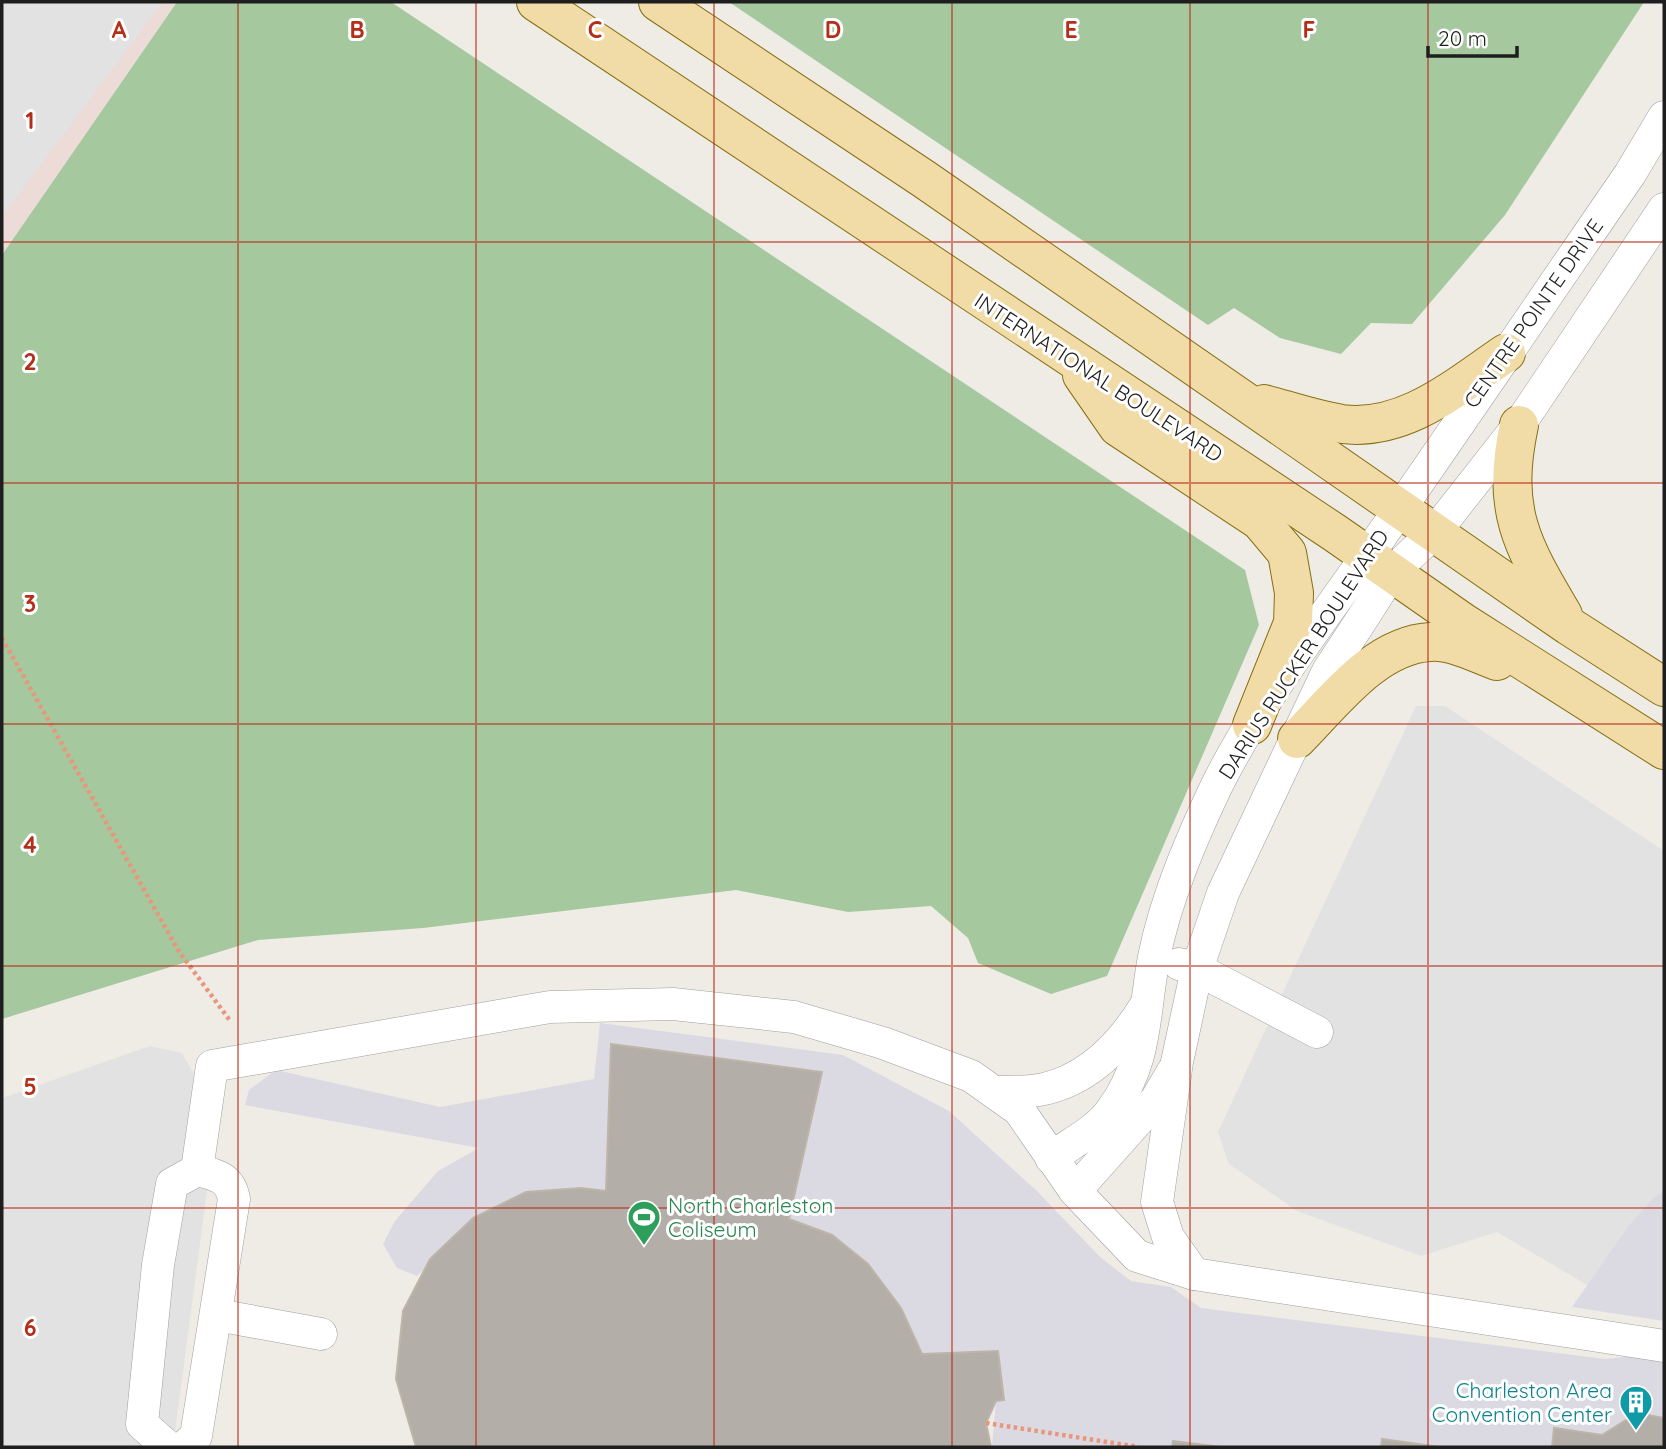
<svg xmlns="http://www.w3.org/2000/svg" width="1666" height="1449" viewBox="0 0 1666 1449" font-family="Quicksand,sans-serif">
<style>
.commercial{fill:#eddbd7}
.forest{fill:#a5c89f}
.parking{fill:#e2e2e2}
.plaza{fill:#dbdae3}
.building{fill:#b3aea8;stroke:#beb5a9;stroke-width:2}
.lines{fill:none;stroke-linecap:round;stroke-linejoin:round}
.minor-casing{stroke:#9f9f9f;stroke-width:33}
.major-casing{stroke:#877012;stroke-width:40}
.path{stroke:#e9967b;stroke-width:4.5;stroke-dasharray:3.5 3.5;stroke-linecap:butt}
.minor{stroke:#fff;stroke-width:32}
.major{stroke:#f1dba7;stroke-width:38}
.grid{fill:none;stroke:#b52e18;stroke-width:2;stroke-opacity:0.55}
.labels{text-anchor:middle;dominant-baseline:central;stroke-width:6;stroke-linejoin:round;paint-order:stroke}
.street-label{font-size:21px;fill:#1e1e1e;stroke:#fff}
.leisure-label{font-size:21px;fill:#27864d;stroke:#fff;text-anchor:start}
.culture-label{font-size:21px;fill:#0d838f;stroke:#fff;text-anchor:end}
.grid-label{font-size:23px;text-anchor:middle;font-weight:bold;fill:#b52e18;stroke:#fff;stroke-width:6;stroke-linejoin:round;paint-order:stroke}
</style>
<rect width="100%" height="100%" fill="#eeece5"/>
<polygon class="commercial" points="2,2 177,2 2,255"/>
<g class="forest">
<polygon points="177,2 391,2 1245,570 1259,625 1107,976 1051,994 978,963 968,938 931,906 848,912 736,890 423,928 258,940 2,1019 2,255"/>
<polygon points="729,2 1644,2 1505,215 1412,324 1371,323 1341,354 1280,338 1234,308 1208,325"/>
</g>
<g class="parking">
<polygon points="2,2 163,2 2,217"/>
<polygon points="1416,706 1445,706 1664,851 1664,1191 1653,1198 1630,1224 1589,1286 1497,1232 1421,1256 1297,1211 1229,1164 1218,1132"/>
<polygon points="150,1046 182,1053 217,1116 173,1447 2,1447 2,1098"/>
</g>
<g class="plaza">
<polygon points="600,1023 843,1055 949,1111 1038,1192 1100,1257 1131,1281 1171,1287 1201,1308 1605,1359 1664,1353 1664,1418 1636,1413 1602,1435 1555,1428 1552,1447 1440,1447 1383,1439 1381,1447 1221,1447 1174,1441 1172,1447 992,1447 996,1401 1004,1400 998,1351 922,1354 868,1264 832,1235 789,1219 817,1072 611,1044 606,1191 526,1192 473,1218 417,1276 397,1268 383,1244 395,1221 438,1171 479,1148 245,1105 249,1090 276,1070 440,1107 594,1079"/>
<polygon points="1664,1191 1664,1321 1572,1307 1630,1224 1653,1198"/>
</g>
<g class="building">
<polygon points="611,1044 822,1072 789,1219 832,1235 868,1264 901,1308 922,1354 998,1351 1004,1400 996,1401 986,1423 991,1447 416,1447 396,1379 403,1311 430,1259 473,1218 526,1192 581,1188 606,1191"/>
<polygon points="1637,1413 1664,1418 1664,1447 1552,1447 1554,1428 1602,1435"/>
<polygon points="1382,1439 1440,1447 1381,1447"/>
<polygon points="1173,1441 1221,1447 1172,1447"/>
</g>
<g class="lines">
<defs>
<g id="minor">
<polyline points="1179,964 1197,969 1317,1032"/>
<path d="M994,1092c16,-1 34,1 50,-3 44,-10 77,-44 100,-81"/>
<path d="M1051,1158c19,-14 47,-28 60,-47 37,-49 32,-97 43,-154 12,-59 37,-117 62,-170 41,-83 100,-158 153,-234 88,-125 174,-253 261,-379l34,-57"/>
<polyline points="1075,1191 1156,1100 1173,1071"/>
<polyline points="1194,1274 1168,1237 1157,1202 1177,1062 1197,969 1223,893 1328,671 1366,613 1392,572 1435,532 1519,425 1664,209"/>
<polyline points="217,1315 321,1334"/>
<polyline points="168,1447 142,1424 158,1265 172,1184 197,1170 212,1066 550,1007 673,1004 794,1017 883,1043 971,1076 1019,1110 1075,1191 1137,1256 1194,1274 1664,1346"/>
<path d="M184,1447l12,-11 38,-237c-4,-22 -18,-24 -37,-29"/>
</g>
<g id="major">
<polyline points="536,2 1335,533 1464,623 1664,750"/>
<polyline points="658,2 924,179 1569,626 1664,687"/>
<polyline points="1082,375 1118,427 1260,521 1287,553 1294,593 1293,623 1252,725"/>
<path d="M1264,404c26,7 52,16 78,20 63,8 115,-38 164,-71"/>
<path d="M1519,425c-18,85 2,119 44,190"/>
<path d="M1297,739c36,-36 78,-94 133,-97 22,-2 47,12 67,19"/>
</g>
</defs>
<use href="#minor" class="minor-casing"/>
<use href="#major" class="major-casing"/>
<g class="path">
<polyline points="2,638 178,950 231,1022"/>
<polyline points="986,1423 1139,1447"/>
</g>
<use href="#minor" class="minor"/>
<use href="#major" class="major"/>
</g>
<path class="grid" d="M238,2v1445M476,2v1445M714,2v1445M952,2v1445M1190,2v1445M1428,2v1445M2,242h1662M2,483h1662M2,724h1662M2,966h1662M2,1208h1662"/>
<defs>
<symbol id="stadium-pin" viewBox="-11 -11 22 30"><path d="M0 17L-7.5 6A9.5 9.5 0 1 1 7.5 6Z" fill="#2e9e5b" stroke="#fff"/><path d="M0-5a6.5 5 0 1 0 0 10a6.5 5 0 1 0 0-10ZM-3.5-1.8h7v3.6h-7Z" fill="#fff"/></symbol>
<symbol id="building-pin" viewBox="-11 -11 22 30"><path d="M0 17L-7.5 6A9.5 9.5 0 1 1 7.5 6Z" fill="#0f9aa8" stroke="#fff"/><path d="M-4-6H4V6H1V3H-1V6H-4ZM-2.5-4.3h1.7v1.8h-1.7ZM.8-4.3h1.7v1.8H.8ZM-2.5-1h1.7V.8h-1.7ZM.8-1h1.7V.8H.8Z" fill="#fff"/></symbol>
</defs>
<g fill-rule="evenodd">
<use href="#stadium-pin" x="625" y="1198" width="38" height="52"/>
<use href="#building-pin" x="1617" y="1383" width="38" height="52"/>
</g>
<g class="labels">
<g class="street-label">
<text transform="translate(1533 313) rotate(-55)">CENTRE POINTE DRIVE</text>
<text transform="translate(1099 377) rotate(33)">INTERNATIONAL BOULEVARD</text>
<text transform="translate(1303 654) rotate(-57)">DARIUS RUCKER BOULEVARD</text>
</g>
<g class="leisure-label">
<text x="668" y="1205">North Charleston<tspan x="668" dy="24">Coliseum</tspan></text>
</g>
<g class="culture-label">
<text x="1612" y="1390">Charleston Area<tspan x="1612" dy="24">Convention Center</tspan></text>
</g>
</g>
<g class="grid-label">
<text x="119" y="38">A</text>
<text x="357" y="38">B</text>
<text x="595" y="38">C</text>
<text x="833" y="38">D</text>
<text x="1071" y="38">E</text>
<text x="1309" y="38">F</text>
<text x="30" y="129">1</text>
<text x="30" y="370">2</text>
<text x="30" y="612">3</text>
<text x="30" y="853">4</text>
<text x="30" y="1095">5</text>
<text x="30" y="1336">6</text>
</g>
<rect width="1666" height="1449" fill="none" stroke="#1e1e1e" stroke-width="7"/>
<path d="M1428 46v10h89v-10" fill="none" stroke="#1e1e1e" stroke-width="3.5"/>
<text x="1438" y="46" font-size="21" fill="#1e1e1e" stroke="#ffffff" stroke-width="5" paint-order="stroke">20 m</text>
</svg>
